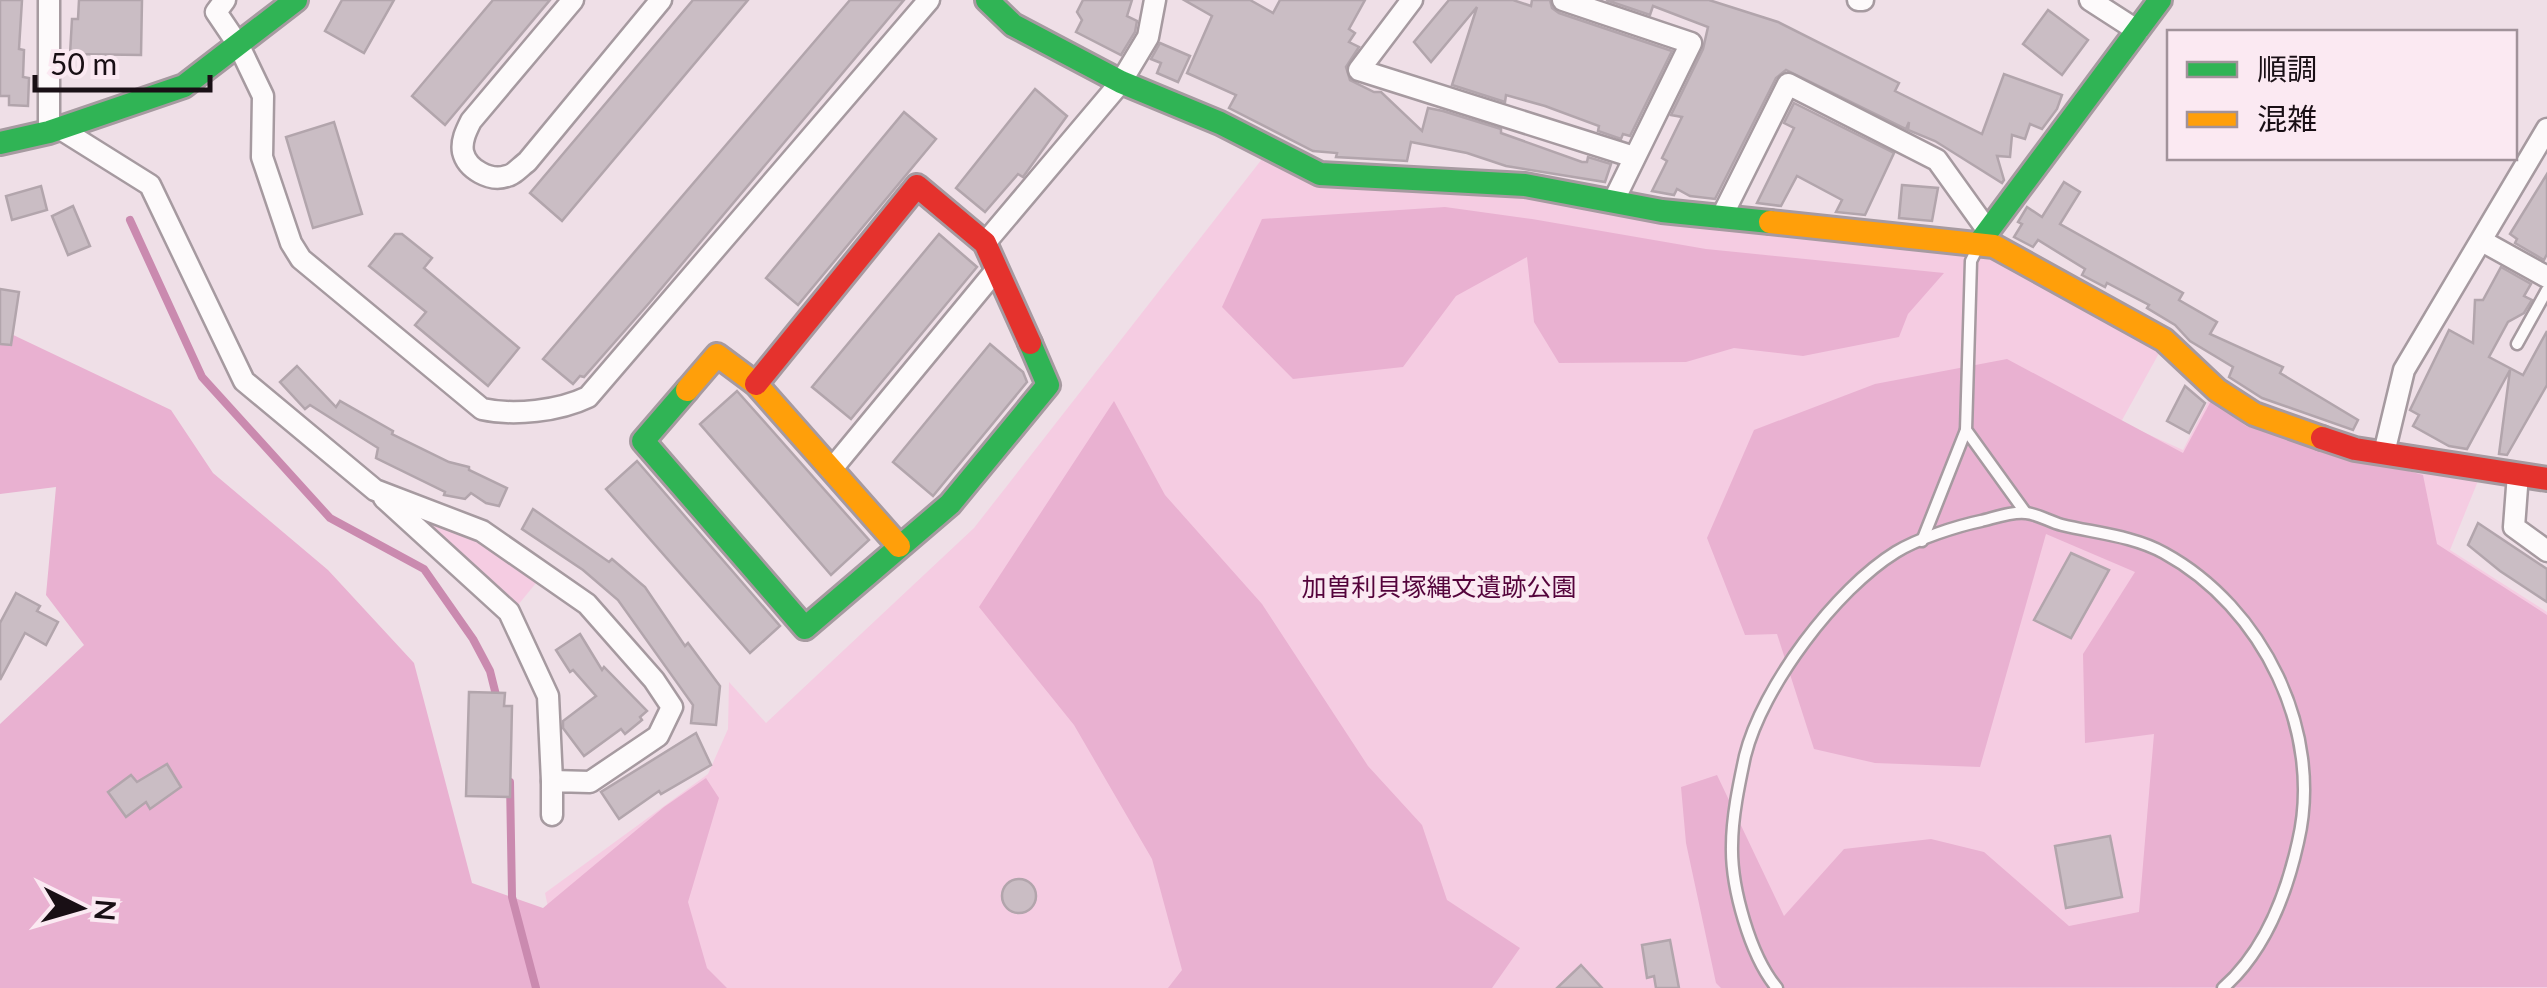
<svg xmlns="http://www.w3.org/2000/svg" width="2547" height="988" viewBox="0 0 2547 988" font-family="Lato,'Noto Sans JP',sans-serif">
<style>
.green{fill:#f5cce2}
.forest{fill:#e9b1d1}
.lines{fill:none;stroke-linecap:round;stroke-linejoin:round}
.stream{stroke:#ca8aaf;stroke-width:8}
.building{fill:#cabdc4;stroke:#b2a5ac;stroke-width:2.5}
.lane-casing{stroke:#a69aa0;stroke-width:15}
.street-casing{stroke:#a69aa0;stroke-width:25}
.fast-casing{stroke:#a69aa0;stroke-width:28}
.slow-casing{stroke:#a69aa0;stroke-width:28}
.jam-casing{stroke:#a69aa0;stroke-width:28}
.lane{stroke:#fdfafb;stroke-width:10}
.street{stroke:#fdfafb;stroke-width:20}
.fast{stroke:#30b455;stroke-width:22}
.slow{stroke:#ff9f0a;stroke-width:22}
.jam{stroke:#e5322d;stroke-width:22}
.labels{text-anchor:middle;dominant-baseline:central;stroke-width:9;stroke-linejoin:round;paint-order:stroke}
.park-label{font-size:25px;fill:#54033b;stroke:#fbe9f2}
</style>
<rect width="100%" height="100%" fill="#efdfe7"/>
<g class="green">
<polygon points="1262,159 1418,183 1988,252 2163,346 2121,422 2183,450 2212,394 2480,476 2450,550 2547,612 2547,988 565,988 545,893 708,774 728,729 729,682 766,723 974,528"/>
<polygon points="431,520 483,543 536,583 518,605 473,573 425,530"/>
</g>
<g class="forest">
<polygon points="1445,207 1532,219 1706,249 1944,273 1908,314 1899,337 1803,356 1734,348 1686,362 1559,363 1534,322 1527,257 1456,296 1403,367 1293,379 1222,307 1262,219"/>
<polygon points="0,332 7,332 171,410 213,473 328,570 414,663 472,883 543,908 664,807 706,778 719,798 688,902 707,968 727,988 0,988 0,724 84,645 46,595 56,487 0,494"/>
<polygon points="2007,359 2183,453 2212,399 2246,426 2423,475 2437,544 2547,615 2547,987 1721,988 1716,983 1686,843 1681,787 1717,775 1784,916 1844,849 1931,839 1984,852 2069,926 2139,912 2154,734 2085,743 2083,654 2135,572 2046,534 1980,767 1875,763 1814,749 1777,634 1745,635 1707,538 1754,430 1875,384"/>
<polygon points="1114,401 1165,495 1262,604 1368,766 1422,825 1447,900 1520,948 1492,988 1168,988 1182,970 1152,859 1074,725 979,607"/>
</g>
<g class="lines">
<g class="stream">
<polyline points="130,220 202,377 330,518 424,569 473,639 490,671 497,699"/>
<polyline points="510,782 512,897 536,988"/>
</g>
</g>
<g class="building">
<polygon points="0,0 22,0 19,49 24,50 23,77 29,78 28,106 9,105 9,96 0,96"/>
<polygon points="79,0 142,0 141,55 70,54 72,19 78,19"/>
<polygon points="342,0 394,0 364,53 325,31"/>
<polygon points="493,0 550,0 445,125 412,96"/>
<polygon points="693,0 748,0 562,221 530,193"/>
<polygon points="850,0 904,0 650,302 584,377 580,376 573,384 543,359"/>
<polygon points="1083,0 1132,0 1127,16 1137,21 1135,32 1121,55 1076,32 1082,20 1077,12"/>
<polygon points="1184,0 1250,0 1273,13 1280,0 1365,0 1349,29 1355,33 1349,42 1359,47 1346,67 1350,80 1374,92 1381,92 1422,131 1428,108 1443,111 1501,129 1501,133 1582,162 1587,162 1588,157 1611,164 1605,182 1506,166 1467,153 1411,142 1407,161 1336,157 1337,153 1313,151 1229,108 1236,95 1187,73 1212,16"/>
<polygon points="1449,0 1513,0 1531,6 1532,0 1550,0 1552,8 1559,13 1672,51 1630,136 1623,134 1621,139 1598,131 1599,126 1545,106 1506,95 1505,102 1452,85 1477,7 1431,62 1414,42"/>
<polygon points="1606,0 1709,0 1778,22 1899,83 1895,91 1982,134 2004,74 2062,95 2057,109 2042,129 2030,124 2025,139 2012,135 2010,157 1997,156 2004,180 2002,183 1935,141 1908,130 1909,122 1906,129 1786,70 1776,78 1715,199 1690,196 1677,189 1674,195 1652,191 1667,161 1662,158 1682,117 1671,115 1703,49 1708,27 1653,6 1650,15"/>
<polygon points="2048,10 2088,40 2062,75 2023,44"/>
<polygon points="1160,43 1190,56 1178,82 1157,73 1161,63 1151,59"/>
<polygon points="1035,89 1067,116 1023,177 1018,174 985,212 956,188"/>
<polygon points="1794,103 1894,153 1865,215 1836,212 1842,200 1797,176 1781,206 1757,203 1794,128 1784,123"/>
<polygon points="904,112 936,139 798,305 766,278"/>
<polygon points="334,122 362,214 313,228 286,137"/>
<polygon points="2547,174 2547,254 2544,260 2515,243 2517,239 2510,234"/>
<polygon points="2064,182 2080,192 2060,224 2183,293 2179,300 2217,322 2210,334 2283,367 2280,373 2358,420 2353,430 2262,398 2229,377 2233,367 2190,341 2175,325 2147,308 2149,305 2107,283 2105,287 2082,275 2085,269 2038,240 2033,247 2014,237 2022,224 2018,222 2027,207 2042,217"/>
<polygon points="1902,185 1938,188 1932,221 1899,218"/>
<polygon points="41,186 47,210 12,220 6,196"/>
<polygon points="73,206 90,246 68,255 52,216"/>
<polygon points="395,234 402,234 432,258 424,268 519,348 488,386 415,325 426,312 369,266"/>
<polygon points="939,234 977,267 851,419 812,387"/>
<polygon points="2501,267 2531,284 2524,296 2532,300 2524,313 2508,322 2489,357 2523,375 2547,331 2547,385 2507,455 2499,454 2510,370 2467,449 2449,446 2413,426 2419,415 2410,410 2449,330 2473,343 2475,300 2483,300"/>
<polygon points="0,289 19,292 11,345 0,344"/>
<polygon points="990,344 1023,372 1027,382 933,496 893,462"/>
<polygon points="297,366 336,407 340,401 393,431 392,434 449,462 469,467 469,470 507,488 499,506 486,503 471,493 465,499 444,495 445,492 376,458 378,448 310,405 305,409 280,382"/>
<polygon points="2185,386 2205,403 2189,433 2167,421"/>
<polygon points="737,391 869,540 831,575 700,424"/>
<polygon points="637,461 780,626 750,653 606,489"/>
<polygon points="533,509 609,562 612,559 645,587 685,646 688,643 720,686 716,725 691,723 693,705 618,600 583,570 522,529"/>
<polygon points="2478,523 2547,569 2547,602 2500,571 2468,545"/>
<polygon points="2071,553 2109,570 2071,638 2034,620"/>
<polygon points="16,593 40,606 37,611 58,622 46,645 25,633 0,680 0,623"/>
<polygon points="580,634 602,670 604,667 647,711 640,717 642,720 625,734 621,729 584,756 563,728 563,721 596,696 573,670 570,672 556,650"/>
<polygon points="469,692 505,693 504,706 512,706 510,797 466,796"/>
<polygon points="696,733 711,765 661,794 659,791 619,819 601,792"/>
<polygon points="167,764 181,787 150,809 146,802 126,817 108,792 131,775 137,782"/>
<polygon points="2110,836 2122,897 2066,908 2055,846"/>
<circle cx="1019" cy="896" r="17"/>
<polygon points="1670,940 1679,988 1656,988 1654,976 1647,978 1642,945"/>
<polygon points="1581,965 1602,988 1557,988"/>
</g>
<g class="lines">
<defs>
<g id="lane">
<polyline points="1977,249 1971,261 1966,430 2025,512"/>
<polyline points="2517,344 2547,290"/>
<polyline points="1922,541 1966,430"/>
<path d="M1777,988c-27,-32 -46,-101 -45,-142 0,-29 7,-62 13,-90 17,-69 91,-167 151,-204 21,-13 61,-26 85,-31 13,-3 32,-10 45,-8 12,1 24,9 36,12 33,8 72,11 102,28 99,54 160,179 134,289 -12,54 -33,109 -75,146"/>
</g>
<g id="street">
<polyline points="49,0 49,132"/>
<path d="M225,0l-9,12 23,34 24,50 -1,61 29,86 10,16 181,150c32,7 77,2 106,-12l341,-397"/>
<path d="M573,0l-102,121c-5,10 -10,20 -8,31 4,17 27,30 44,24 7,-1 14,-10 20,-14l134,-162"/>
<polyline points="1412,0 1359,70 1634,157"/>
<polyline points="1563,0 1691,43 1613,202"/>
<polyline points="1858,0 1863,0"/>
<polyline points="2090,0 2138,31"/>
<polyline points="59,128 150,185 244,381 375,490 482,531 587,604 654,680 672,707 658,736 590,782 552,781 552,815"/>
<polyline points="1721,218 1788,84 1937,160 1988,231"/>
<polyline points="2482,241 2547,277"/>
<polyline points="985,243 1121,82 1148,37 1155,0"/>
<polyline points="2384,453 2404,370 2547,129"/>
<polyline points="831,470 997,269"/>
<polyline points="2518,474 2514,527 2547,551"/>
<polyline points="384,498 509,612 548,696 552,781"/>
</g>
<g id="fast">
<polyline points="987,0 1013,25 1121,82 1220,123 1320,174 1525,185 1662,211 1770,222"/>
<polyline points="0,143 49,132 184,86 296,0"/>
<polyline points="1979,243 2160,0"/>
<polyline points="687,390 643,441 805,628 950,504 1048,385 1030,343"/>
</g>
<g id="slow">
<polyline points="1770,222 1994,246 2164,340 2217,390 2254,414 2322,438"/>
<polyline points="687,390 717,355 756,384 899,546"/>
</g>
<g id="jam">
<polyline points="756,384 917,186 985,243 1030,343"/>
<polyline points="2322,438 2355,449 2547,479"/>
</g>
</defs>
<use href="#lane" class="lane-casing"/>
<use href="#street" class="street-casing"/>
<use href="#fast" class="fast-casing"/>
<use href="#slow" class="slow-casing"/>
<use href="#jam" class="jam-casing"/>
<use href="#lane" class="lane"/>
<use href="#street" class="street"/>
<use href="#fast" class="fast"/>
<use href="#slow" class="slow"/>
<use href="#jam" class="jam"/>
</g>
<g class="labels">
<g class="park-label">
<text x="1439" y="586">加曽利貝塚縄文遺跡公園</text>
</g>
</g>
<rect x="2167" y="30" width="350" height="130" fill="#fbe9f2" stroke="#a1929a" stroke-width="2.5"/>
<rect x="2187" y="62" width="50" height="15" fill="#30b455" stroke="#a1929a" stroke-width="2.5"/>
<text x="2257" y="80" font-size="30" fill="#190f15">順調</text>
<rect x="2187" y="112" width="50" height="15" fill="#ff9f0a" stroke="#a1929a" stroke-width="2.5"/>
<text x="2257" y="130" font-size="30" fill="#190f15">混雑</text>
<g transform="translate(80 908) rotate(95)" stroke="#fbe9f2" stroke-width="8" paint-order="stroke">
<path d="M0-8L18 38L0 25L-18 38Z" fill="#190f15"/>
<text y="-15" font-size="28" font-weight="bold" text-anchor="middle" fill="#190f15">N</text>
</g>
<path d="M35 75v15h175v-15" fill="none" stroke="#190f15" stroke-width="5"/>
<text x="50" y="75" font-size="30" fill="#190f15" stroke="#fbe9f2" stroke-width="8" paint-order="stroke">50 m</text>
</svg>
